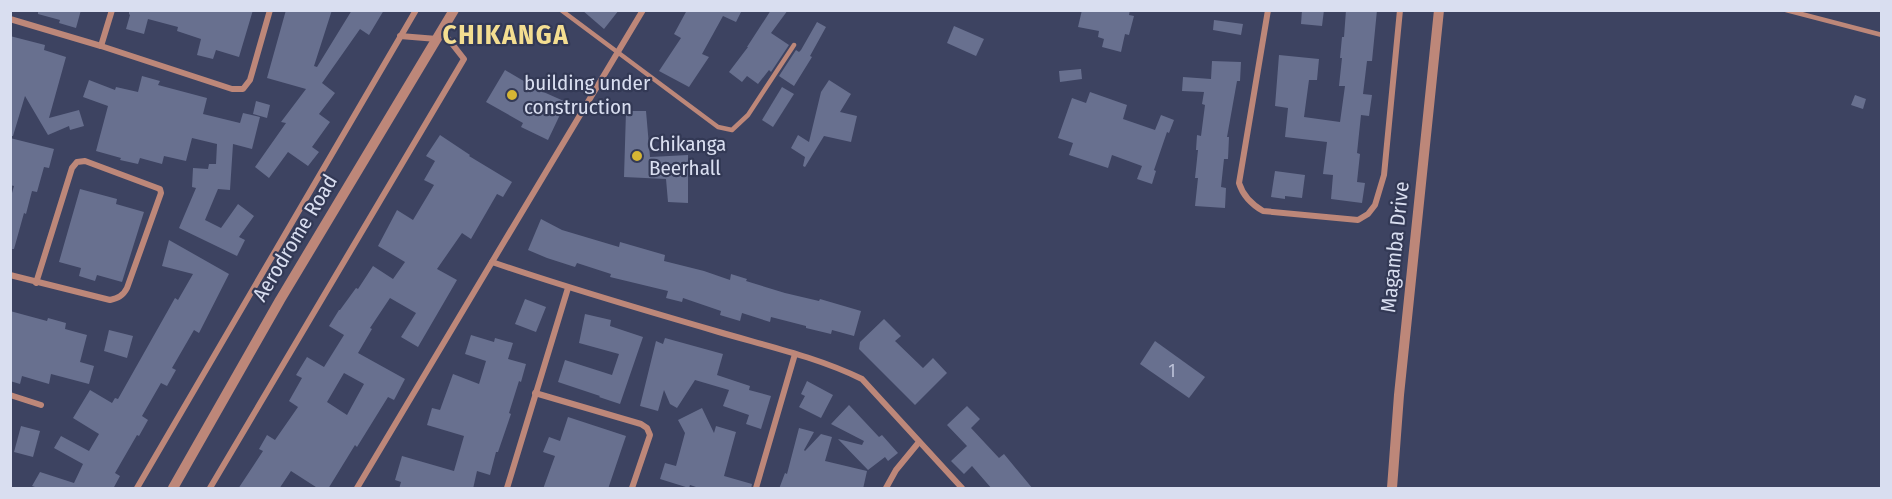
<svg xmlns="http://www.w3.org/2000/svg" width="1892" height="499" viewBox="0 0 1892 499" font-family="'Fira Sans Condensed',sans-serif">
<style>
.building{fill:#68708f;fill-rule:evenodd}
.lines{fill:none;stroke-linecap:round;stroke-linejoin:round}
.service{stroke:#bd8779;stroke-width:4.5}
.minor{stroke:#bd8779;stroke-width:6}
.tertiary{stroke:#bd8779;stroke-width:10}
.poi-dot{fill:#d5b534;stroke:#333955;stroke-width:2}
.labels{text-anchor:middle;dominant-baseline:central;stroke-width:4.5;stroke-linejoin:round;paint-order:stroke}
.number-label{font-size:18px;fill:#bdc2d8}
.poi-label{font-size:21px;fill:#d9def0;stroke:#333955;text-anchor:start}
.street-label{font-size:21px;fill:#d9def0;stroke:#333955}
.district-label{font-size:27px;font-weight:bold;letter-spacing:1.5px;fill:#f4de91;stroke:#333955}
</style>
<rect width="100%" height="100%" fill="#3d4361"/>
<g class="building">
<polygon points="38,10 81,10 76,28 59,23 60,20 38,14"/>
<polygon points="129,10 253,10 239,57 216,50 213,59 197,55 201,39 177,31 178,27 148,19 144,34 126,29 130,15 129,14"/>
<polygon points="286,10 332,10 314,66 317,67 352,10 384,10 369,35 360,29 322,83 335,93 319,114 330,122 312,147 319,152 308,166 288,152 269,178 255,167 286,123 281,122 306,89 267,78"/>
<polygon points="582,10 619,10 604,29"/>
<polygon points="687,10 742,10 736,22 723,16 702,54 709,57 689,87 659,71 681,38 674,34"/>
<polygon points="771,10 788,10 771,33 789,45 771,72 769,70 758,84 747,76 742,82 729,72 748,47 747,47"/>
<polygon points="1082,10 1130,10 1129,15 1134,16 1129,35 1125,34 1121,52 1102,47 1104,39 1098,37 1099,31 1078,27"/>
<polygon points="1302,10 1324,10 1322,26 1301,24"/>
<polygon points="1346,10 1377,10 1372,61 1367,61 1363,94 1372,95 1369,116 1361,115 1357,153 1360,154 1357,182 1365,183 1362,203 1331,199 1333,175 1323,174 1327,142 1285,137 1288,108 1275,106 1279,55 1319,59 1317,80 1309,80 1304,117 1340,122 1345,86 1339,86 1342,58 1340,58 1342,37 1344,37"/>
<polygon points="1214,20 1243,24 1241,35 1213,30"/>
<polygon points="817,22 826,27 810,56 812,57 794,86 779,76 796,50 799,52 801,50"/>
<polygon points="954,26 984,39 976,56 947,43"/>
<polygon points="10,36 45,45 44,50 66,57 49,118 79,110 84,126 70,130 69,126 48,135 25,96 13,136 10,136"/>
<polygon points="1212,61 1241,62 1240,81 1237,81 1227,137 1229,137 1228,159 1224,159 1221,187 1226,188 1225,208 1195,206 1198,178 1195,178 1198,150 1196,150 1197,135 1201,136 1205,105 1202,104 1204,92 1182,91 1183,77 1211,79"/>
<polygon points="1081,69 1082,79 1060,82 1059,71"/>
<polygon points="505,70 539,90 566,102 548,140 521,127 523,123 486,102"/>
<polygon points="142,76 160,81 158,85 207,98 203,114 240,123 243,113 260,117 252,149 233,144 230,190 218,189 205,220 221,228 238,204 254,216 239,237 245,240 237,256 179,228 196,188 192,187 193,168 208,169 209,164 216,164 217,144 192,138 186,161 164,156 162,164 140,158 138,164 120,160 121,158 96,151 108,106 83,97 89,80 115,90 116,87 138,92"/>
<polygon points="829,80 851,94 840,112 857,116 851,142 824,136 805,167 803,166 805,157 791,148 798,135 809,142 821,92"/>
<polygon points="782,87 794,94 773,127 762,120"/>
<polygon points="1090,92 1127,105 1123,119 1155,130 1161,115 1174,120 1169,133 1167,132 1154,170 1156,171 1152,184 1137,179 1142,166 1112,155 1108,168 1069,155 1073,143 1058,138 1072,98 1086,103"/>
<polygon points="1855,95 1866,99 1863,109 1851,105"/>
<polygon points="256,101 270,105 267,118 253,114"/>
<polygon points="626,111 646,111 650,157 688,155 688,203 668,202 666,179 624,177"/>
<path d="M440,135l30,20 -1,1 43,26 -9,15 -6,-3 -26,45 -9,-6 -25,36 20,11 -39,67 -17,-10 15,-24 -26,-15 -20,30 2,1 -14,24 47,26 -11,21 -6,-3 -31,50 -2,-2 -27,44h-9l-28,-18 -12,18h-41l25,-38 -4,-2 8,-14 8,5 23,-33 -9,-6 13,-23 -6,-3 11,-18 17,10 20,-32 -15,-9 10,-16h1l16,-22 2,1 15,-23 20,13 12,-17 -27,-16 19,-36 16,10 21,-35 -10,-5 11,-19 -9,-5zM344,373l20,11 -17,31 -20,-13z"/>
<polygon points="10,138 54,149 49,168 44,167 37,192 32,191 26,214 24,213 14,249 10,249 10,200 14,186 10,185"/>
<polygon points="1275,171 1305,175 1302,198 1285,196 1285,199 1271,197"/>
<polygon points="80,189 117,199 116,204 144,212 122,282 97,275 95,281 79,276 81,268 59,262"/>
<polygon points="541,219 562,230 619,247 620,242 665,255 664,261 704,271 730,280 731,274 747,279 746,281 785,293 819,301 820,299 861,311 854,336 832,330 831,334 806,328 806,326 771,317 770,322 742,313 740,321 720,315 721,311 683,298 682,302 666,298 668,291 610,277 611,274 577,263 575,267 547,258 528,250"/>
<polygon points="169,240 229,274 199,333 194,330 172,368 176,370 167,386 161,383 142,416 148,420 139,436 137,435 115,473 120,476 113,489 41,489 32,486 40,472 74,483 83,464 54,448 61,436 89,451 99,434 73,418 90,390 112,403 115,398 118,399 175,298 178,300 193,274 162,266"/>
<polygon points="525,299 546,307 536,332 515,324"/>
<polygon points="10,311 47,321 48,318 66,323 65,329 87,335 80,362 94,366 89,384 51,374 49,384 22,376 20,384 10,381"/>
<polygon points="585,314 611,320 610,326 643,337 620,404 599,397 600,396 558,382 565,360 612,375 619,354 579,343"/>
<polygon points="884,319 901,336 895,341 923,368 933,358 947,373 915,405 859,349 860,342"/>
<polygon points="109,330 133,336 127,358 104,351"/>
<polygon points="471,335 494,342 495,338 513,343 508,359 526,364 521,382 519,381 509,413 511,414 498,452 496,452 490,475 477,471 473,489 399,489 401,482 395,480 402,456 454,471 464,436 427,425 432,408 440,410 453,374 479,384 486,361 465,354"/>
<polygon points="665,338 723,354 717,375 750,386 749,390 771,396 761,429 746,424 749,415 723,406 729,390 695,380 677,408 670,404 664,390 658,411 640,406 656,341 663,344"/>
<polygon points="1155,341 1205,377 1189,398 1140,364"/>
<polygon points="807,381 833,395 821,418 799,407 805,396 801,394"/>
<polygon points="849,405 879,437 882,435 898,453 888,461 885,457 868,470 838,439 862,445 864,441 831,424"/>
<polygon points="967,406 980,419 971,428 999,458 1004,454 1033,489 992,489 972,466 964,474 951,461 967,446 947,425"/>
<polygon points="702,408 714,433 716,426 736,432 724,476 752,484 751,489 702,489 690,485 689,488 660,479 665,463 676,466 685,433 678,420"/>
<polygon points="568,417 626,436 608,489 543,489 555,456 543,452 549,437 560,441"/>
<polygon points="21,426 40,431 33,457 14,452"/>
<polygon points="799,428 814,432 804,450 805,451 821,434 832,437 825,461 867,471 863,489 779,489 785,473 787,474"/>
</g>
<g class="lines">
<g class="service">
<polyline points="561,10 718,127 732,130 748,115 794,45"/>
<polyline points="1786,10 1882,35"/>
</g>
<g class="minor">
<path d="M1268,10l-29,173c4,13 12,21 24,28l95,9 10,-6 7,-9 9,-30 16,-165"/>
<polyline points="10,19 101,46 232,89 243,89 250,80 270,10"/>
<polyline points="400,36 437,39"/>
<polyline points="101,46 112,10"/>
<polyline points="492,262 643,10"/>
<path d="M10,275l100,25c8,-2 13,-4 17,-12l34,-95 -1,-4 -75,-28 -8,1 -5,6 -36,115"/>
<polyline points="535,393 641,424 647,428 650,435 632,488"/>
<polyline points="10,395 41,405"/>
<polyline points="137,488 416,10"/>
<polyline points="210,488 464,59 442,31"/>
<path d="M357,488l135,-226c75,26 151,48 227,70 48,14 98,25 143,47l100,109"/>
<polyline points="507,488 568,288"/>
<polyline points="756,488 795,354"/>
<polyline points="886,488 896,470 919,442"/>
</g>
<g class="tertiary">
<polyline points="173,488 280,300 454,10"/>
<polyline points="1392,488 1399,395 1439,10"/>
</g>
</g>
<g class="poi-dot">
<circle cx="512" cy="95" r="6"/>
<circle cx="637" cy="156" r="6"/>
</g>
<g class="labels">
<g class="number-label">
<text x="1172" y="371">1</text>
</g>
<g class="poi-label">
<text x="524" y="83">building under<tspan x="524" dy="24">construction</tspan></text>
<text x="649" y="144">Chikanga<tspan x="649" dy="24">Beerhall</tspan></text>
</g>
<g class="street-label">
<text transform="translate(295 238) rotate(-59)">Aerodrome Road</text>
<text transform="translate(1395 247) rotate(-84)">Magamba Drive</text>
</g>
<g class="district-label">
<text x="506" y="35">CHIKANGA</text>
</g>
</g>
<rect width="1892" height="499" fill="none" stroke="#d9def0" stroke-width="24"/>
</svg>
